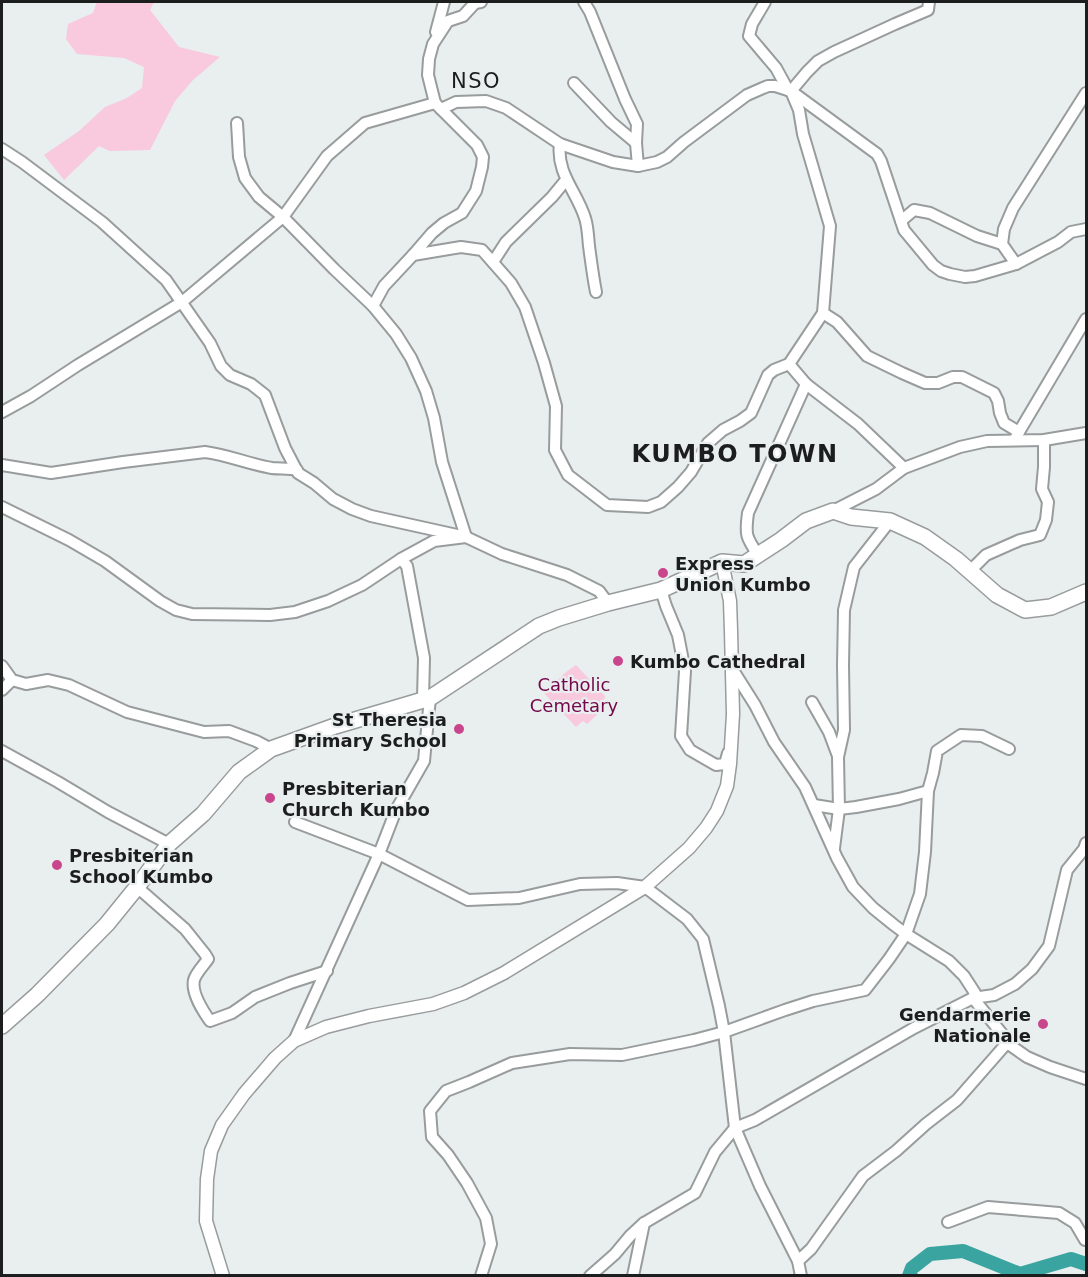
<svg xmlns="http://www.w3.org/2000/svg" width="1088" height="1277" viewBox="0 0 1088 1277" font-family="'DejaVu Sans',sans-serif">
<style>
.green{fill:#f9c9de}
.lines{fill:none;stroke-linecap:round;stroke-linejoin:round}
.river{stroke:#3aa4a1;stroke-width:14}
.minor-casing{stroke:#989c9c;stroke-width:14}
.major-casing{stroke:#989c9c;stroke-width:15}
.highway-casing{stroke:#989c9c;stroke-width:18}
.minor{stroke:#fff;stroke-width:10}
.major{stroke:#fff;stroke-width:12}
.highway{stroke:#fff;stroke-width:15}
.poi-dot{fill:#c9468d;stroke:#e9eeee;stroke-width:2}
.labels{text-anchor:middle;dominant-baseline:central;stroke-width:4.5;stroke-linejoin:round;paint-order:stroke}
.poi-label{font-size:18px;font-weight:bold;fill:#1c1e1e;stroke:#e9eeee;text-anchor:start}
.park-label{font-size:18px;fill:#74074a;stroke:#e9eeee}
.quarter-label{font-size:21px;letter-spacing:1.5px;fill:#1c1e1e;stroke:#e9eeee}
.district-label{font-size:24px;font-weight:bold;letter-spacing:1.5px;fill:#1c1e1e;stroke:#e9eeee}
</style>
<rect width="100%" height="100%" fill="#e9eeee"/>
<g class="green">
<polygon points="97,2 154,2 150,10 179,47 220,57 193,80 175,101 150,150 110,151 99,146 64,180 44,155 79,131 105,107 127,98 142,88 144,67 124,58 77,54 66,39 68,24 93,13"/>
<polygon points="576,665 605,696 602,710 587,724 583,721 576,727 544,693 566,672"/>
</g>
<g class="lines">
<polyline class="river" points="909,1276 912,1268 930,1254 963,1251 1020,1274 1071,1259 1086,1264"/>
<defs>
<g id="minor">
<polyline points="584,2 590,12 625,99 637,124 636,143 638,166"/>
<polyline points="765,2 752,24 749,36 776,68 788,90"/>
<polyline points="436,32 444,2"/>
<polyline points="574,83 611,122 636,143"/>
<polyline points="435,103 428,75 429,59 433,44 448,21 463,16 475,3 481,2"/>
<path d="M560,144c-4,29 17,48 25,74 3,9 3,19 4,28 2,15 4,31 7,46"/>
<polyline points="2,149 22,162 102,222 166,280 210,343 221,366 230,375 251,384 265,395 285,448 298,473 314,483 333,499 352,509 371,516 466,537 502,554 567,575 599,591 608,603"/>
<polyline points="901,221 914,210 930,213 977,236 1002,244"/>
<polyline points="413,255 432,233 444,223 462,213 476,191 482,167 483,157 477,145 441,109"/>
<polyline points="493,262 506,242 552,197 566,180"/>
<polyline points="1016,264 1002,244 1004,229 1013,208 1086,93"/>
<polyline points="373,306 384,286 413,255 461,247 482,250 511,283 525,307 544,363 556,406 555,450 568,475 607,505 648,507 661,502 678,487 691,472 708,443 723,430 740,421 751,413 768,375 774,370 789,364 823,313 830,226 803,134 799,110 791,91 807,72 818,61 834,52 895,24 928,10 929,2"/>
<polyline points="823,313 837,322 867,356 902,373 925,383 938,383 953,377 962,377 994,393 998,401 1000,413 1004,423 1019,432"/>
<polyline points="789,364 806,384 858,424 904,468"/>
<polyline points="2,412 31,396 78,365 182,302 283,217 327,156 365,123 435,103 441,109 456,102 486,101 506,108 560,144 613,162 638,166 657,162 667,157 684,142 747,95 763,88 768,86 775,86 791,91 877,154 881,161 904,230 933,265 941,271 950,274 965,277 975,276 1016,264 1058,242 1071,232 1086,229"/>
<polyline points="1016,437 1086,319"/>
<path d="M2,465l49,8 72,-11 82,-10c23,3 44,12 67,16 8,1 17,0 25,2"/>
<polyline points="2,507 69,540 105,561 160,601 176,610 192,614 270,615 295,612 328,601 362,585 401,559 434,541 466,537 442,462 434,418 426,391 411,358 396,334 373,306 334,269 283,217 259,197 245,178 239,157 237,123"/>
<polyline points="833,511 876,489 904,468 960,447 987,441 1044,440 1086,433"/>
<path d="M758,555c-12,-18 -13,-20 -10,-42l58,-129"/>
<polyline points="401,559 407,566 424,658 423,699"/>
<polyline points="970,571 986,555 1020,540 1040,535 1046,520 1048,502 1042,489 1044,467 1044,440"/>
<polyline points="661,590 666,606 678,635 685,671 681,736 690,750 716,765 725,764 728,753"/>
<polyline points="2,666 12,680 26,684 48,680 69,685 127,712 204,732 229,731 256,741 271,749"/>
<polyline points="731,667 755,705 774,742 805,787 837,858 853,887 873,908 894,925 906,934 949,961 964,976 975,993 973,998 1003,1035 1007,1043 1027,1057 1050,1067 1086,1079"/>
<polyline points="2,690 12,680"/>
<polyline points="812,702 829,732 838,756"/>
<polyline points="2,751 58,782 108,812 169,844"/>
<polyline points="814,805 839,809 856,807 899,799 928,791"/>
<polyline points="295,822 379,854 468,900 519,898 580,884 617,883 645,887 687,919 703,939 719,1006 724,1032 735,1128 760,1186 798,1261 801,1276"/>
<polyline points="834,848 839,809 838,757 844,730 843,665 844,610 854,567 890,521"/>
<path d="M137,887l48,42 20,25 3,5c-4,6 -12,14 -14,21 -3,13 9,31 16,41l22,-8 23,-16 35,-14 37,-12"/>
<polyline points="294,1041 379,854 396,810 424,761 430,698"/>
<polyline points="948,1222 988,1207 1059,1213 1075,1223 1085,1240 1086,1240"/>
<polyline points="798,1261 811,1249 863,1176 896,1151 926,1124 957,1100 1007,1043"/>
<polyline points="481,1276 491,1244 486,1218 467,1183 448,1155 432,1137 430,1111 446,1091 469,1082 512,1063 570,1054 622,1055 694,1040 724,1032 785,1010 813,1001 865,990 889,959 906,934 920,894 925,852 928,791 933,773 937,751 961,735 982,736 1009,749"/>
<polyline points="590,1276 615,1254 630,1236 644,1223 695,1193 715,1152 735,1128 755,1120 914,1028 973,998 994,995 1015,984 1032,969 1049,946 1067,870 1084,849 1086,843"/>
<polyline points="633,1276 644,1223"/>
</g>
<polyline id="major" points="223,1276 206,1221 207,1179 211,1151 222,1125 244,1094 275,1058 294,1041 326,1027 369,1016 433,1004 464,993 504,973 645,887 689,848 706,828 717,811 727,786 730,764 733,714 731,631 730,601 722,562"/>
<polyline id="highway" points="2,1026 37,995 107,924 137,887 169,844 203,814 239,772 271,749 335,726 430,698 539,626 559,618 608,603 661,590 722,562 744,564 781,540 806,521 833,511 851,517 890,521 925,537 956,559 997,595 1025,610 1051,607 1086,592"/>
</defs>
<use href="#minor" class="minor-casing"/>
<use href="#major" class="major-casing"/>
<use href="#highway" class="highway-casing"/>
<use href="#minor" class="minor"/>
<use href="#major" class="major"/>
<use href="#highway" class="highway"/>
</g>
<g class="poi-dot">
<circle cx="663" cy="573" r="6"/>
<circle cx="618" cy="661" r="6"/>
<circle cx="459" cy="729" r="6"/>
<circle cx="270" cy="798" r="6"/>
<circle cx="57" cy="865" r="6"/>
<circle cx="1043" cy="1024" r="6"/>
</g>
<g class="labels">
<g class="poi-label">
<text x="675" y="563">Express<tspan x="675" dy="21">Union Kumbo</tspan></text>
<text x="630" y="661">Kumbo Cathedral</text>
<text x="447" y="719" text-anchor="end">St Theresia<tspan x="447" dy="21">Primary School</tspan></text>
<text x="282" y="788">Presbiterian<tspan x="282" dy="21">Church Kumbo</tspan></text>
<text x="69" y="855">Presbiterian<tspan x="69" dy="21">School Kumbo</tspan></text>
<text x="1031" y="1014" text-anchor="end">Gendarmerie<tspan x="1031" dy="21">Nationale</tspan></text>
</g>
<g class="park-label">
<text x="574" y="684">Catholic<tspan x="574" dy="21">Cemetary</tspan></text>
</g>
<g class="quarter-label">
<text x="476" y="81">NSO</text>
</g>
<g class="district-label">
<text x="735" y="454">KUMBO TOWN</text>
</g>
</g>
<rect width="1088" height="1277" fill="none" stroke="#1c1e1e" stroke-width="6"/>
</svg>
